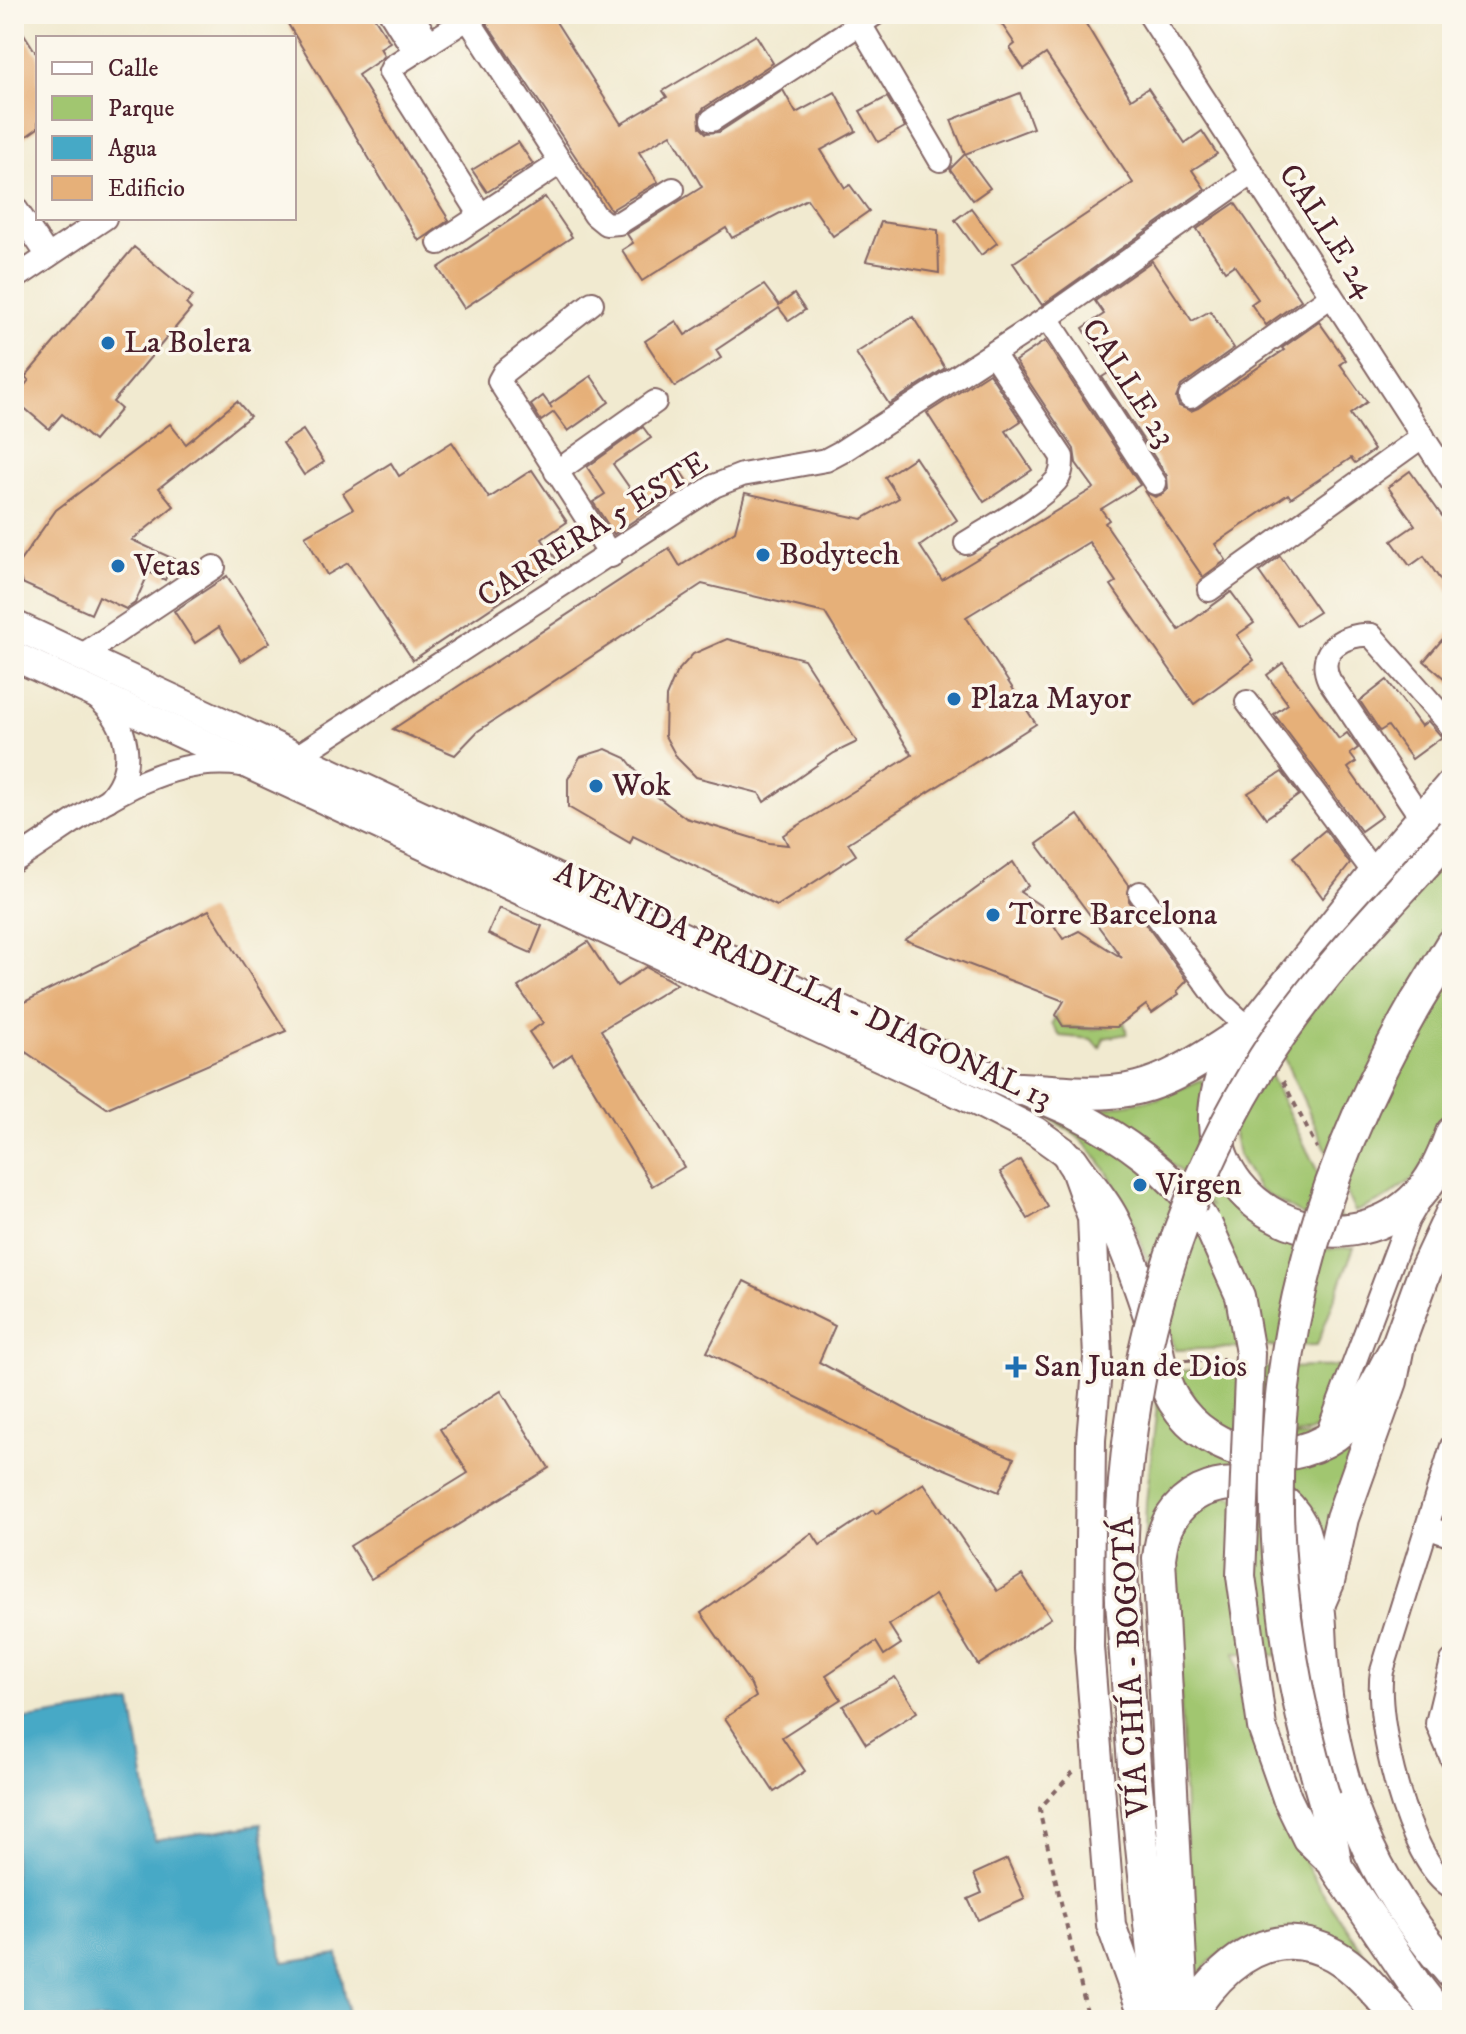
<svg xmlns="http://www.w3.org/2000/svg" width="1466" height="2034" viewBox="0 0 1466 2034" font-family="'IM FELL DW Pica',serif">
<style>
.green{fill:#a1c670;stroke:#76724e;stroke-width:2}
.water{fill:#46a9c6;stroke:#486478;stroke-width:2}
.building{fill:#e6b079}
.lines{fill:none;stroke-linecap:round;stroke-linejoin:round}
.minor-casing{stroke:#846665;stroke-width:26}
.major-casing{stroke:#846665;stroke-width:32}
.highway-casing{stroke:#846665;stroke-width:36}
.path{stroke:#846665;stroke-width:4;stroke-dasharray:6 6;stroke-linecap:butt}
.minor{stroke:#fff;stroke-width:22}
.major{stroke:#fff;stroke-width:28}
.highway{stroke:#fff;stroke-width:32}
.major-bridge-casing{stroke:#846665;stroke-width:32;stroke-linecap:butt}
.highway-bridge-casing{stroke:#846665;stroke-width:36;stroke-linecap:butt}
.major-bridge{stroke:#fff;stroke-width:28}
.highway-bridge{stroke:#fff;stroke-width:32}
.poi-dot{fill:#1f6fb2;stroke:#fbf7ec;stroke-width:3}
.labels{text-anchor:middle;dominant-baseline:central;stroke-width:7;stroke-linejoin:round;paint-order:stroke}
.street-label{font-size:32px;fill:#4a1f2b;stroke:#fbf7ec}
.poi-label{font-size:32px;fill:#4a1f2b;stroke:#fbf7ec;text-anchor:start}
</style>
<rect width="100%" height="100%" fill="#fbf7ec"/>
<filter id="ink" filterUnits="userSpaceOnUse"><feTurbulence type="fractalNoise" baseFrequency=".0125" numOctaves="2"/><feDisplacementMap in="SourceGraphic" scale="16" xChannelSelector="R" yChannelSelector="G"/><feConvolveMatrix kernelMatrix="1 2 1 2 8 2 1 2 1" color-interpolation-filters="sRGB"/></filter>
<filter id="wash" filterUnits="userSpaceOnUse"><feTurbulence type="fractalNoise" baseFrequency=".006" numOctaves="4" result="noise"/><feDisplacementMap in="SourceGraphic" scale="32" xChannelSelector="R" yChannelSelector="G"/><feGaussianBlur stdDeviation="1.8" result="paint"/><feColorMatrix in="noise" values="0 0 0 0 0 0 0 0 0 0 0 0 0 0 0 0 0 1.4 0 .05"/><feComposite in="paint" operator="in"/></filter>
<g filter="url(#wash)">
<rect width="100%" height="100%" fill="#f1ead0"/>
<g class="green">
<polygon points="1452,845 1452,1090 1434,1148 1414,1178 1385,1199 1355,1212 1268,1023"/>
<path d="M1056,1015l7,11c20,3 44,6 61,-5l3,13 -23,4 -4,10 -9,-9 -31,-3 -8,-12z"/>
<polygon points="1259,1053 1342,1221 1313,1221 1259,1190 1238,1155 1233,1129"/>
<path d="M1201,1080l7,6c1,22 0,74 7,92 14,35 59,68 96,71 14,1 29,-1 43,-2l-37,98 -142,5c-21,-66 -42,-161 -94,-210 -14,-14 -35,-23 -52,-33l80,36 103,64 -33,-37 -85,-60 65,-12z"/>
<path d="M1348,1366l-28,62c-63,24 -114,7 -141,-57z"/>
<path d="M1158,1397l39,45 164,-8 -36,107c-25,-57 -41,-55 -97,-71l-84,85 2,-53z"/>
<path d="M1218,1495l44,6 44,156 -71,-4c22,133 62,211 142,318l-44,-34 -36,-7 -58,12 -30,20 -17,24 -18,-445 13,-26z"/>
</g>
<polygon class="water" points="132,1703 154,1840 261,1824 283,1962 338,1954 349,2020 14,2020 14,1721"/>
<g id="blocks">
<g class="building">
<polygon points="282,14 372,14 390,42 380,48 384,55 380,60 358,75 449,220 428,235 419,241"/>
<polygon points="489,14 551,14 621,124 667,97 663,91 756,35 773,63 704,108 699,114 700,127 706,133 719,132 783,90 796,113 835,92 856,131 821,150 845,188 850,185 869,211 833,236 807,199 732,238 726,228 642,281 622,250 633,243 627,234 702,187 671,134 639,152 658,182 611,210 486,22"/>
<polygon points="995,14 1080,14 1131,99 1148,88 1185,143 1202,131 1217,154 1192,170 1205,189 1042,305 1013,263 1133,183 1046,54 1024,69 1010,48 1015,44"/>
<polygon points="14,18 38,56 38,128 14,145"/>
<polygon points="1020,93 1033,128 965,154 951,120"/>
<polygon points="887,97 905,127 878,142 860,111"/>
<polygon points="518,142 533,164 487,192 472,170"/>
<polygon points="965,154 990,188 973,200 950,169"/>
<polygon points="545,197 572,237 464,308 438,268"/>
<polygon points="1235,203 1301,300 1266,325 1251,304 1258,299 1234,265 1225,271 1197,229"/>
<polygon points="971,208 997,243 981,255 955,220"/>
<polygon points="881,222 938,230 939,273 866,261"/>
<polygon points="134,247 193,296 186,304 191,309 113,402 121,409 94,441 62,414 49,429 14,399 29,380 25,377"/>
<polygon points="1152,261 1192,321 1210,311 1234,348 1181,386 1176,398 1179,406 1191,411 1198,408 1284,350 1282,348 1319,322 1346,360 1340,364 1367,402 1350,414 1374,450 1355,463 1351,458 1291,498 1288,494 1215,544 1226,560 1203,577 1144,491 1155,497 1163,494 1168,489 1167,476 1102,377 1110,372 1083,328 1104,314 1095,301"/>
<polygon points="764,285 779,305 794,294 805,310 789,321 779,308 716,350 721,358 675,387 645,341 676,321 685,335"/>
<polygon points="913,317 945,368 889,404 856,353"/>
<polygon points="1045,341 1140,485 1101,509 1109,520 1105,523 1179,630 1231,592 1254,623 1237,635 1254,660 1194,704 1111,585 1116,582 1089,542 966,617 1036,724 848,843 856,855 777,906 633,836 630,843 568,807 568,779 580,757 606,749 626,758 655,795 686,818 769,843 788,845 783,835 912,755 825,613 702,584 478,731 455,755 393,729 669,548 680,566 735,531 745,493 862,519 899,498 885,477 915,457 957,520 920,546 942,580 1094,488 1076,463 1074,449 1015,361"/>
<polygon points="989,373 1021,421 1006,431 1032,470 984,502 927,413"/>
<polygon points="591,376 609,402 568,431 554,412 541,421 531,405 543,396 552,408 549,405"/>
<polygon points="237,401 250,416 159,488 174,506 132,540 174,559 165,580 149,572 135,603 126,609 99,596 91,614 22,583 16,567 56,510 170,424 186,444"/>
<polygon points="643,427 651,438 613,464 636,497 678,468 689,484 614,534 593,502 605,494 587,467"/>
<polygon points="303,430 324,462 304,475 283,443"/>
<polygon points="452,442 489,498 532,470 567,522 542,539 559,563 413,660 348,563 327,575 305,536 353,509 343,493 391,463 399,476"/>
<polygon points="1410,471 1452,530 1452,597 1424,556 1410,566 1392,541 1415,525 1388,487"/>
<polygon points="1280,556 1319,612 1297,626 1259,572"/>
<polygon points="227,576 270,642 241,661 219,627 195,643 174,611"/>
<polygon points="1452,628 1452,685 1424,661"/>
<polygon points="727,639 804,659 857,742 834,753 764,802 759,793 696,777 677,758 665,736 666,697 676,673 693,654"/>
<polygon points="1283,663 1339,739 1347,733 1358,748 1350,754 1356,762 1348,768 1382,816 1361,831 1274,714 1288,704 1267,675"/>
<polygon points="1387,680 1421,726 1428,721 1442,737 1412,759 1388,726 1380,731 1360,701"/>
<polygon points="1282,772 1299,795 1266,818 1248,793"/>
<polygon points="1078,815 1129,886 1129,901 1187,981 1177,991 1179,994 1152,1013 1146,1005 1117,1027 1063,1026 1056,1015 1064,1001 905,940 1013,862 1028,886 1020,892 1041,906 1063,939 1079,931 1122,958 1037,844"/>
<polygon points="1325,830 1350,864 1323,898 1293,857"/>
<polygon points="499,908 542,926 531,953 488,934"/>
<polygon points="209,910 286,1031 107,1108 14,1044 14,1007"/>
<polygon points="588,942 617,986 646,967 677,984 601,1030 684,1167 652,1186 572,1054 553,1067 529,1032 543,1023 518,987"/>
<polygon points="1020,1160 1048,1207 1028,1219 1000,1172"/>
<polygon points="744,1281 835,1326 819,1362 922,1418 1014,1458 999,1492 907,1453 707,1352"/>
<polygon points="501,1391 549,1468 371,1579 350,1546 468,1473 440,1429"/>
<polygon points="924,1483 997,1591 1022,1575 1051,1618 978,1665 935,1595 889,1625 901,1644 884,1655 876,1642 826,1675 841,1699 782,1737 805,1771 774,1792 725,1718 756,1697 751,1685 701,1613 812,1533 820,1545 873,1510 876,1514"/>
<polygon points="895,1677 917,1712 866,1744 843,1706"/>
<polygon points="1007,1859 1025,1899 978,1920 968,1899 982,1893 974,1874"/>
</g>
</g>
</g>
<g filter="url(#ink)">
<use href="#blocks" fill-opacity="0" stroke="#846665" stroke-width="2"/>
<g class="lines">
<defs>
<g id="minor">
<polyline points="391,14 415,52"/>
<polyline points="411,14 430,43"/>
<polyline points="475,14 393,66 390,72 480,214"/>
<polyline points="1149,14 1452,482"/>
<polyline points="468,19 595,215 606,224 619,223 673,189"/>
<polyline points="860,24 940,160"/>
<polyline points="712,120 875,14"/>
<polyline points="14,206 48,256"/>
<polyline points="439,243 560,163"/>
<polyline points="14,279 105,218"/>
<polyline points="592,303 504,372 499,381 611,556"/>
<polyline points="1047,318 1155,483"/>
<polyline points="1190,397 1331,296"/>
<polyline points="556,472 655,402"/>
<path d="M966,543c26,-17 70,-39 90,-62 6,-7 6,-15 6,-24l-69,-103"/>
<polyline points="1209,590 1423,436"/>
<polyline points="81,656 214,567"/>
<path d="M97,698c32,26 41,70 11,102"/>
<polyline points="1247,702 1375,874"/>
<polyline points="298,756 714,486 742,475 826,460 841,452 1047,318 1252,173"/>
<path d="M1422,819l-93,-139c-14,-30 16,-47 42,-45l81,92"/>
<path d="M14,861c69,-43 142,-109 228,-96"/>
<polyline points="1140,893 1220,1002 1250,1030"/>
<polyline points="1325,1440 1408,1220 1419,1201"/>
<path d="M1452,1446l-70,225c-8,48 26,192 70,216"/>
<polyline points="1427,1527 1452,1536"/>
<polyline points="1452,1661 1437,1723 1452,1759"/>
</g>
<g id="major">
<path d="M14,625l815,380 245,108c51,26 95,58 129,105"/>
<polyline points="14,656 980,1103 1035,1131 1063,1151 1072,1161 1092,1217 1098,1358 1091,1440 1089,1647 1111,1925 1145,2020"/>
<polyline points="1287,1798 1307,1839 1336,1867"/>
</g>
<g id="highway">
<path d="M1452,785l-77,89 -146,183c-8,22 -15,42 -14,66 4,96 128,142 197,78 20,-18 31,-43 40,-68"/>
<polyline points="1416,1003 1452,944"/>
<path d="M1020,1089c38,2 79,8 117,-1 38,-9 70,-33 103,-53"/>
<path d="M1072,1161c13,20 32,39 42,61 14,28 25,61 35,91 8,29 9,62 25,88 36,58 119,72 171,26 23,-20 37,-56 53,-82"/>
<polyline points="1122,1600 1135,1779 1160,2020"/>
<polyline points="1318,1605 1328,1582 1342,1518 1391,1381 1398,1345 1425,1271 1452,1213"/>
<polyline points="1324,1798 1336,1867 1414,1983 1443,2020"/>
<path d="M1183,2020l-24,-462c2,-14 4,-27 12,-40 30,-48 104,-44 129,6 9,18 5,35 9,54 2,10 8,19 9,28 3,18 2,37 4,55 12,127 46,216 130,312"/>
<path d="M1186,2020c32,-51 83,-101 148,-65 26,15 47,43 67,65"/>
</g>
</defs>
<use href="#minor" class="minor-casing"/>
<use href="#major" class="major-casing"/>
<use href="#highway" class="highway-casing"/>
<g class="path">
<polyline points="1283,1081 1317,1148"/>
<polyline points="1185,1360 1224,1359"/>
<polyline points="1073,1772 1040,1808 1041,1818 1089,2020"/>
</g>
<use href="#minor" class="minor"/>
<use href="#major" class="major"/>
<use href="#highway" class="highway"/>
<defs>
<polyline id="major-bridge" points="1208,1225 1240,1296 1250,1353 1241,1576 1262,1727 1287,1798"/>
<g id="highway-bridge">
<path d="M1122,1600c-6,-185 38,-369 134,-528 53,-89 128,-162 196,-239"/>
<path d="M1324,1798c-85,-285 -56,-537 92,-795"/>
</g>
</defs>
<use href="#major-bridge" class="major-bridge-casing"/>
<use href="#highway-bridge" class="highway-bridge-casing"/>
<use href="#major-bridge" class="major-bridge"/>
<use href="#highway-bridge" class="highway-bridge"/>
</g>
</g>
<g class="poi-dot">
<circle cx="108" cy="343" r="8"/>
<circle cx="763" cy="555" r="8"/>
<circle cx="118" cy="566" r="8"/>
<circle cx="954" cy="699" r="8"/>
<circle cx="596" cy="786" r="8"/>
<circle cx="993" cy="915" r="8"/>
<circle cx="1140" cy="1185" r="8"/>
<path d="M1012 1355h8v8h8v8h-8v8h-8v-8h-8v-8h8z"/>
</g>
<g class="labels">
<g class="street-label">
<text transform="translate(1327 231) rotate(57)">CALLE 24</text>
<text transform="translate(1128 383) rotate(57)">CALLE 23</text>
<text transform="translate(593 530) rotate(-32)">CARRERA 5 ESTE</text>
<text transform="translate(803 986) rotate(25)">AVENIDA PRADILLA - DIAGONAL 13</text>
<text transform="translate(1131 1667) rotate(-93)">VÍA CHÍA - BOGOTÁ</text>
</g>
<g class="poi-label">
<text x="124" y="343">La Bolera</text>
<text x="779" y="555">Bodytech</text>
<text x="134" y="566">Vetas</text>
<text x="970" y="699">Plaza Mayor</text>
<text x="612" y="786">Wok</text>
<text x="1009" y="915">Torre Barcelona</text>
<text x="1156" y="1185">Virgen</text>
<text x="1034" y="1367">San Juan de Dios</text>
</g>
</g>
<rect width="1466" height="2034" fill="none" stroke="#fbf7ec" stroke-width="48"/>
<rect x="36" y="36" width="260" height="184" fill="#fbf7ec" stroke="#b4a19f" stroke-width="2"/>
<rect x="52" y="62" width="40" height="12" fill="#ffffff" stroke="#b4a19f" stroke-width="2"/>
<text x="108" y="76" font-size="24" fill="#4a1f2b">Calle</text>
<rect x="52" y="96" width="40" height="24" fill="#a1c670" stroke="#b4a19f" stroke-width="2"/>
<text x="108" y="116" font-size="24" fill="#4a1f2b">Parque</text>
<rect x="52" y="136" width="40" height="24" fill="#46a9c6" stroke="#b4a19f" stroke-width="2"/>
<text x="108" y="156" font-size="24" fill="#4a1f2b">Agua</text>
<rect x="52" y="176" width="40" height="24" fill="#e6b079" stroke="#b4a19f" stroke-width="2"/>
<text x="108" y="196" font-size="24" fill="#4a1f2b">Edificio</text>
</svg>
